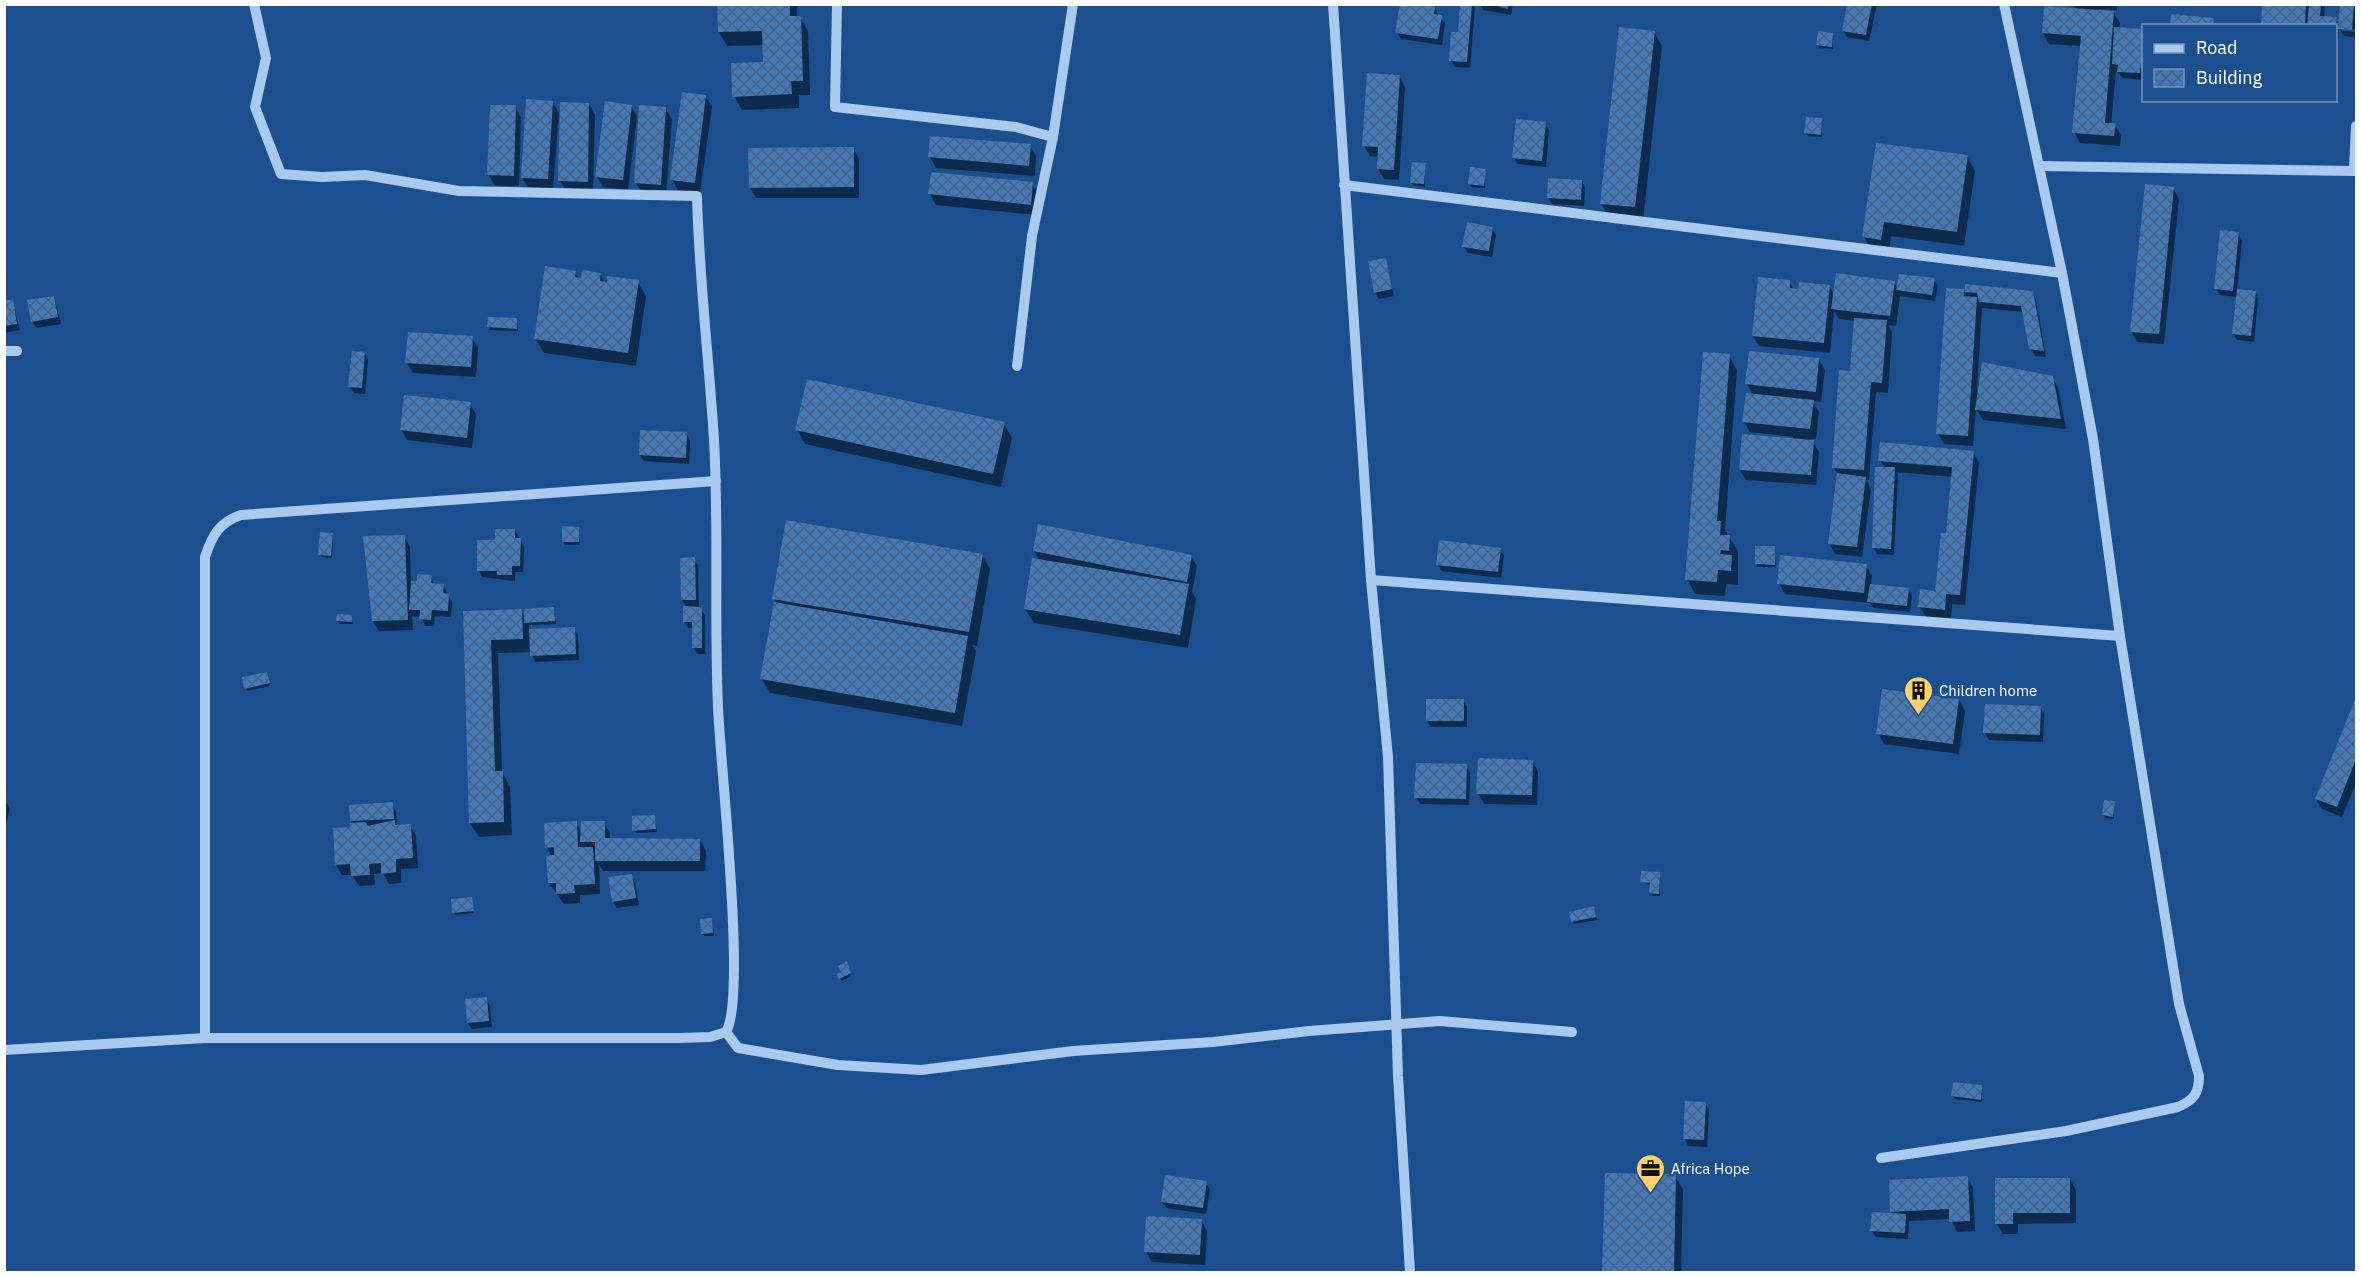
<svg xmlns="http://www.w3.org/2000/svg" width="2361" height="1277" viewBox="0 0 2361 1277" font-family="'IBM Plex Sans',sans-serif">
<style>
.shadow{fill:#0007}
.building{fill:url(#building-cross-hatch)}
.lines{fill:none;stroke-linecap:round;stroke-linejoin:round}
.minor{stroke:#a9c9ee;stroke-width:10}
.labels{text-anchor:middle;dominant-baseline:central;stroke-width:5;stroke-linejoin:round;paint-order:stroke}
.poi-label{font-size:15px;fill:#fff;stroke:#1b4f8f;text-anchor:start}
</style>
<defs>
<pattern id="building-cross-hatch" width="8" height="8" patternUnits="userSpaceOnUse" patternTransform="scale(1.5)"><rect width="8" height="8" fill="#4478b7"/><path d="M0 0l8 8M0 8l8-8" fill="none" stroke="#486282"/></pattern>
</defs>
<rect width="100%" height="100%" fill="#1b4f8f"/>
<g class="shadow">
<polygon points="718,4 797,4 797,17 800,17 808,31 810,95 799,95 799,108 742,110 734,96 765,63 764,45 727,46 719,32"/>
<polygon points="1462,4 1473,4 1475,8 1470,68 1455,67 1451,61 1459,34"/>
<polygon points="1480,4 1513,4 1511,15 1483,10"/>
<polygon points="1849,4 1877,4 1869,41 1847,37 1843,30"/>
<polygon points="2073,4 2117,4 2117,10 2098,9 2098,11 2114,13 2120,23 2119,29 2144,30 2143,80 2123,78 2116,71 2111,125 2115,125 2121,135 2120,146 2080,143 2074,132 2081,46 2049,44 2043,33 2076,10"/>
<polygon points="2264,4 2325,4 2324,18 2336,19 2340,26 2341,4 2356,4 2355,29 2342,28 2342,31 2355,32 2355,37 2344,36 2339,28 2338,38 2336,38 2336,26 2263,26"/>
<polygon points="1435,5 1438,16 1445,23 1442,45 1401,39 1397,33"/>
<polygon points="1654,32 1662,46 1643,221 1609,217 1601,203"/>
<polygon points="1832,34 1833,49 1819,48 1818,45"/>
<polygon points="1399,76 1405,87 1399,180 1384,179 1378,169 1379,157 1370,156 1364,146"/>
<polygon points="706,97 712,107 700,193 678,190 672,179"/>
<polygon points="552,102 559,113 553,189 528,188 522,177"/>
<polygon points="589,104 595,115 593,192 566,191 560,181"/>
<polygon points="491,106 515,107 521,117 519,186 495,186 489,175"/>
<polygon points="631,106 637,117 628,190 603,187 597,176"/>
<polygon points="665,108 672,119 666,195 642,193 636,183"/>
<polygon points="1821,120 1822,137 1808,136 1806,133"/>
<polygon points="1545,123 1549,130 1546,167 1517,164 1514,157"/>
<polygon points="1030,146 1036,156 1035,176 936,168 930,157"/>
<polygon points="853,148 859,159 859,198 756,198 750,188"/>
<polygon points="1967,157 1975,171 1964,246 1891,236 1889,253 1872,251 1864,237"/>
<polygon points="1425,165 1425,187 1413,185 1411,183"/>
<polygon points="1485,170 1485,188 1471,187 1470,184"/>
<polygon points="1582,181 1585,188 1584,206 1552,204 1548,198"/>
<polygon points="1032,184 1038,194 1036,215 936,205 930,194"/>
<polygon points="2173,188 2179,199 2164,344 2137,342 2131,331"/>
<polygon points="1492,228 1496,235 1492,257 1468,253 1464,247"/>
<polygon points="2238,234 2242,240 2237,291 2255,292 2258,299 2254,342 2237,340 2233,334 2237,297 2220,295 2216,289"/>
<polygon points="1385,260 1394,296 1379,299 1375,292"/>
<polygon points="575,272 579,279 600,274 607,286 638,282 646,296 636,366 544,353 536,339"/>
<polygon points="1934,280 1938,286 1935,301 1900,296 1896,326 1888,325 1892,332 1888,393 1876,392 1869,480 1866,480 1871,489 1862,557 1835,554 1829,543 1838,475 1833,467 1851,373 1855,321 1839,319 1834,311 1830,353 1759,346 1753,336 1789,281 1794,290 1829,286 1835,295 1894,282 1898,289"/>
<polygon points="1967,286 2032,293 2036,299 2046,357 2035,356 2031,349 2024,312 1982,308 1977,390 2052,377 2058,388 2066,429 1983,420 1976,408 1973,446 1944,444 1938,434 1963,290 1966,295"/>
<polygon points="54,297 61,324 36,328 32,321"/>
<polygon points="12,301 20,330 4,333 4,302"/>
<polygon points="517,319 518,331 490,330 489,327"/>
<polygon points="472,338 478,348 476,377 413,373 407,363"/>
<polygon points="365,353 368,360 365,394 354,393 350,387"/>
<polygon points="1729,356 1737,370 1725,530 1738,551 1738,585 1726,584 1725,596 1695,594 1687,579"/>
<polygon points="1819,360 1825,370 1821,402 1812,401 1819,412 1816,439 1811,439 1819,452 1816,485 1746,480 1740,470 1793,440 1793,437 1750,432 1744,422 1754,396 1747,384"/>
<polygon points="470,404 476,414 472,448 407,440 401,429"/>
<polygon points="1004,424 1012,438 1001,487 805,444 797,430"/>
<polygon points="687,434 690,441 689,464 644,461 640,455"/>
<polygon points="1973,452 1979,463 1965,605 1952,604 1951,619 1926,617 1920,607 1937,592 1947,535 1953,477 1896,472 1898,475 1894,555 1877,554 1873,547 1885,468 1880,460"/>
<polygon points="578,528 580,545 565,545 563,542"/>
<polygon points="515,530 524,546 523,572 515,572 515,581 482,577 479,570 496,542"/>
<polygon points="333,535 332,558 322,557 320,555"/>
<polygon points="404,536 410,547 411,582 418,583 431,576 434,585 443,585 452,602 451,617 435,616 434,626 425,626 421,617 412,616 413,630 379,631 373,621"/>
<polygon points="1774,548 1776,567 1758,567 1756,564"/>
<polygon points="1500,550 1504,556 1501,578 1441,571 1438,564"/>
<polygon points="1034,551 1191,556 1197,566 1192,592 1196,599 1188,648 1034,623 1025,609 1040,561"/>
<polygon points="982,555 990,569 977,646 972,645 976,651 962,726 770,693 762,679 777,604 774,598"/>
<polygon points="694,559 698,566 699,608 705,615 705,654 697,654 693,647 693,628 688,628 684,621 687,608 682,600"/>
<polygon points="1866,566 1872,576 1871,585 1908,589 1912,596 1910,612 1873,608 1870,603 1785,594 1779,583"/>
<polygon points="554,609 556,624 529,625 529,631 574,629 578,635 579,660 535,662 531,652 498,653 502,772 510,787 512,835 479,837 470,823 464,612 521,610 526,618"/>
<polygon points="351,616 353,624 339,624 338,621"/>
<polygon points="268,676 270,686 247,691 246,688"/>
<polygon points="1463,700 1467,707 1467,727 1431,727 1427,721"/>
<polygon points="1959,700 1965,711 1959,754 1884,744 1878,733"/>
<polygon points="2356,701 2356,783 2342,817 2322,809 2316,799"/>
<polygon points="2040,707 2044,714 2043,742 1989,740 1985,733"/>
<polygon points="1532,761 1538,772 1537,805 1484,804 1478,793"/>
<polygon points="1466,766 1470,773 1469,805 1420,804 1416,797"/>
<polygon points="4,799 10,808 5,831 4,831"/>
<polygon points="2114,803 2114,819 2105,818 2104,815"/>
<polygon points="392,804 396,811 397,826 410,825 416,836 418,868 401,869 401,883 389,884 383,873 374,874 375,885 359,886 352,875 342,875 336,865 354,824 352,821"/>
<polygon points="655,816 657,832 636,833 634,830"/>
<polygon points="576,823 582,833 604,823 610,833 610,840 700,840 706,851 705,871 603,871 599,864 600,894 580,895 580,903 564,904 549,883 552,857 547,847"/>
<polygon points="1659,874 1660,896 1652,896 1651,885 1642,882"/>
<polygon points="631,875 635,882 639,905 617,908 613,902"/>
<polygon points="471,899 474,913 455,915 454,913"/>
<polygon points="1594,908 1597,920 1574,924 1572,921"/>
<polygon points="712,920 714,936 704,936 702,934"/>
<polygon points="848,966 851,976 842,981 838,975"/>
<polygon points="486,999 490,1006 492,1027 472,1029 468,1023"/>
<polygon points="1981,1087 1982,1102 1955,1099 1953,1096"/>
<polygon points="1705,1103 1709,1110 1707,1147 1688,1146 1685,1139"/>
<polygon points="1606,1175 1675,1176 1683,1190 1681,1272 1604,1272"/>
<polygon points="1967,1178 1973,1188 1975,1231 1957,1232 1951,1219 1909,1221 1908,1239 1876,1237 1872,1231 1894,1215 1891,1211"/>
<polygon points="2070,1179 2076,1190 2076,1223 2018,1224 2018,1234 2003,1234 1997,1224 1997,1180"/>
<polygon points="1206,1183 1210,1190 1206,1214 1166,1208 1162,1202"/>
<polygon points="1201,1220 1207,1231 1205,1265 1152,1262 1146,1251"/>
</g>
<g class="building">
<polygon points="717,4 790,4 790,16 801,16 803,81 791,81 792,94 732,97 731,63 763,62 762,31 718,32"/>
<polygon points="1400,4 1436,4 1434,14 1442,15 1438,39 1395,33"/>
<polygon points="1460,4 1472,4 1467,62 1449,61 1451,32 1458,32"/>
<polygon points="1490,4 1508,4 1508,9"/>
<polygon points="1847,4 1872,4 1866,35 1842,31"/>
<polygon points="2309,4 2321,4 2320,16 2337,17 2336,26 2307,26"/>
<polygon points="2340,4 2354,4 2352,30 2338,29"/>
<polygon points="2262,5 2306,5 2305,26 2261,25"/>
<polygon points="2044,6 2114,11 2105,123 2116,123 2114,136 2072,133 2081,36 2042,33"/>
<polygon points="2171,14 2214,18 2213,26 2170,26"/>
<polygon points="1619,27 1655,31 1635,207 1600,204"/>
<polygon points="2114,27 2144,29 2144,68 2140,68 2140,73 2117,72 2118,65 2112,64"/>
<polygon points="1818,31 1833,33 1832,47 1816,45"/>
<polygon points="1367,73 1400,75 1394,170 1377,169 1378,147 1362,146"/>
<polygon points="682,92 706,95 695,183 670,180"/>
<polygon points="526,99 553,101 548,179 521,178"/>
<polygon points="605,101 632,105 623,180 595,177"/>
<polygon points="560,102 589,103 588,182 558,181"/>
<polygon points="490,105 516,105 514,176 487,175"/>
<polygon points="639,105 666,107 661,185 634,183"/>
<polygon points="1806,117 1822,118 1821,135 1804,133"/>
<polygon points="1516,119 1546,122 1542,161 1512,158"/>
<polygon points="930,136 1031,144 1029,166 928,157"/>
<polygon points="1876,143 1968,155 1957,232 1884,222 1881,240 1862,237"/>
<polygon points="854,147 854,187 749,188 748,148"/>
<polygon points="1412,162 1426,163 1424,184 1410,183"/>
<polygon points="1470,167 1486,169 1484,186 1468,184"/>
<polygon points="931,172 1033,182 1031,205 928,194"/>
<polygon points="1548,178 1582,180 1581,200 1547,198"/>
<polygon points="2145,184 2174,187 2159,334 2130,332"/>
<polygon points="1467,222 1493,227 1489,251 1462,247"/>
<polygon points="2220,230 2239,232 2233,291 2214,289"/>
<polygon points="1386,258 1392,289 1374,293 1368,261"/>
<polygon points="545,266 576,271 575,277 581,278 582,270 601,273 600,281 607,282 607,276 639,280 628,353 534,339"/>
<polygon points="1836,273 1895,281 1890,316 1831,309"/>
<polygon points="1899,274 1935,278 1932,295 1896,290"/>
<polygon points="1758,277 1790,280 1790,288 1798,289 1799,282 1830,285 1824,343 1752,336"/>
<polygon points="1965,284 2033,291 2044,351 2029,349 2021,306 1979,302 1977,293 1965,292"/>
<polygon points="1946,288 1964,289 1964,296 1977,297 1968,436 1936,434"/>
<polygon points="2237,289 2256,291 2251,336 2232,334"/>
<polygon points="54,296 58,317 31,322 27,300"/>
<polygon points="13,299 17,324 4,326 4,301"/>
<polygon points="488,317 517,318 517,329 487,327"/>
<polygon points="1854,318 1887,320 1882,383 1871,382 1864,470 1832,468 1839,370 1850,371"/>
<polygon points="408,332 473,336 471,367 405,363"/>
<polygon points="352,351 365,352 362,388 348,387"/>
<polygon points="1749,351 1819,358 1816,392 1745,384"/>
<polygon points="1703,352 1730,354 1717,521 1721,521 1720,535 1730,535 1729,551 1721,550 1720,554 1732,555 1731,571 1718,570 1717,582 1685,580"/>
<polygon points="1982,362 2053,376 2061,419 1975,410"/>
<polygon points="807,379 1005,422 993,474 795,430"/>
<polygon points="1746,393 1814,400 1810,429 1742,422"/>
<polygon points="404,395 471,402 467,438 400,430"/>
<polygon points="640,430 687,432 686,458 639,455"/>
<polygon points="1742,434 1814,440 1811,475 1739,470"/>
<polygon points="1880,442 1974,451 1960,595 1946,594 1945,610 1918,607 1920,589 1935,591 1941,533 1946,533 1952,467 1878,461"/>
<polygon points="1875,467 1895,467 1891,549 1872,548"/>
<polygon points="1837,473 1866,477 1857,547 1828,544"/>
<polygon points="786,520 983,554 969,632 772,599"/>
<polygon points="1038,524 1192,555 1187,582 1033,551"/>
<polygon points="562,526 579,527 579,542 562,542"/>
<polygon points="495,529 515,529 515,538 521,538 520,566 512,566 512,575 497,575 497,571 477,571 477,540 495,540"/>
<polygon points="320,532 333,533 331,556 318,555"/>
<polygon points="405,535 408,620 372,621 363,536"/>
<polygon points="1439,540 1501,548 1498,572 1436,565"/>
<polygon points="1755,546 1775,546 1775,565 1755,564"/>
<polygon points="1780,555 1867,564 1864,593 1777,584"/>
<polygon points="695,557 696,600 681,600 680,558"/>
<polygon points="1032,558 1189,584 1180,635 1024,609"/>
<polygon points="417,574 432,575 431,583 444,584 443,593 449,594 448,611 432,610 431,620 419,619 420,610 409,610 411,581 417,581"/>
<polygon points="1870,584 1909,588 1907,606 1867,602"/>
<polygon points="774,602 968,636 955,713 760,679"/>
<polygon points="683,606 702,607 702,648 692,648 692,622 683,622"/>
<polygon points="554,607 555,621 524,623 524,609"/>
<polygon points="522,609 523,639 491,640 495,771 503,771 504,822 469,823 463,611"/>
<polygon points="337,614 352,615 352,622 336,621"/>
<polygon points="575,627 576,654 530,656 529,629"/>
<polygon points="267,672 270,683 244,689 242,677"/>
<polygon points="1882,689 1959,699 1953,744 1876,734"/>
<polygon points="2356,697 2356,759 2337,807 2315,799"/>
<rect x="1426" y="699" width="38" height="22"/>
<polygon points="1985,704 2041,706 2040,735 1983,733"/>
<polygon points="1478,758 1533,760 1532,795 1476,794"/>
<polygon points="1416,763 1467,764 1466,799 1414,798"/>
<polygon points="2104,800 2115,801 2113,817 2102,815"/>
<polygon points="393,802 394,819 350,821 349,805"/>
<polygon points="655,815 656,829 632,831 632,816"/>
<polygon points="395,820 395,825 411,824 413,858 396,859 396,872 381,874 381,863 369,864 370,875 351,876 350,864 335,865 333,828 350,827 350,823 366,822 367,826"/>
<polygon points="577,821 578,847 593,847 595,884 574,885 575,893 556,894 556,883 548,883 546,856 554,855 554,847 545,848 544,823"/>
<polygon points="581,821 605,821 605,838 700,839 700,861 595,861 595,842 580,842"/>
<polygon points="1641,871 1660,872 1659,894 1649,893 1650,883 1640,882"/>
<polygon points="632,874 636,898 612,902 608,877"/>
<polygon points="472,897 474,911 452,913 451,899"/>
<polygon points="1594,906 1596,917 1571,922 1569,912"/>
<polygon points="712,918 713,933 701,934 700,919"/>
<polygon points="847,961 851,973 839,979 836,974 841,972 838,966"/>
<polygon points="487,997 489,1021 467,1023 465,999"/>
<polygon points="1953,1082 1982,1085 1981,1100 1951,1096"/>
<polygon points="1685,1101 1706,1102 1704,1140 1683,1139"/>
<polygon points="1605,1173 1676,1174 1674,1272 1602,1272"/>
<polygon points="1165,1175 1207,1181 1203,1208 1161,1202"/>
<polygon points="1968,1176 1970,1221 1949,1222 1949,1209 1890,1212 1889,1180"/>
<polygon points="1995,1178 2070,1178 2070,1213 2013,1213 2013,1224 1995,1224"/>
<polygon points="1872,1212 1906,1214 1905,1233 1870,1231"/>
<polygon points="1146,1216 1202,1219 1200,1255 1144,1252"/>
</g>
<g class="lines">
<g class="minor">
<polyline points="837,4 835,107 1016,127 1053,137 1032,236 1017,366"/>
<polyline points="1333,4 1371,580 1388,757 1398,1076 1410,1272"/>
<polyline points="1053,137 1073,4"/>
<polyline points="2040,166 2356,171"/>
<polyline points="2354,170 2356,126"/>
<polyline points="1344,185 2062,273"/>
<polyline points="4,351 17,351"/>
<polyline points="1371,580 2120,636"/>
<polyline points="726,1032 738,1048 838,1065 921,1070 1073,1051 1213,1042 1309,1031 1440,1021 1572,1032"/>
<path d="M205,1038v-481c7,-21 14,-35 36,-42l475,-34"/>
<path d="M4,1050l201,-12h474l31,-1 16,-5c21,-34 -6,-270 -8,-325 -4,-89 1,-178 -4,-267 -5,-81 -15,-162 -17,-244l-238,-5 -94,-16 -43,2 -41,-3 -26,-67 11,-49 -12,-54"/>
<path d="M1881,1158l185,-27 112,-24c16,-7 21,-14 21,-31l-20,-72 -59,-368 -27,-197 -31,-166 -58,-269"/>
</g>
</g>
<defs>
<symbol id="building-pin" viewBox="-11 -11 22 30"><path d="M0 17L-7.5 6A9.5 9.5 0 1 1 7.5 6Z" fill="#ffd166" stroke="#1b4f8f"/><path d="M-4-6H4V6H1V3H-1V6H-4ZM-2.5-4.3h1.7v1.8h-1.7ZM.8-4.3h1.7v1.8H.8ZM-2.5-1h1.7V.8h-1.7ZM.8-1h1.7V.8H.8Z" fill="#111"/></symbol>
<symbol id="office-pin" viewBox="-11 -11 22 30"><path d="M0 17L-7.5 6A9.5 9.5 0 1 1 7.5 6Z" fill="#ffd166" stroke="#1b4f8f"/><path d="M-6-3h4V-5.5h4V-3h4V5H-6ZM-1-4.5V-3h2v-1.5ZM-6 0V1H6V0Z" fill="#111"/></symbol>
</defs>
<g fill-rule="evenodd">
<use href="#building-pin" x="1902" y="674" width="33" height="45"/>
<use href="#office-pin" x="1634" y="1152" width="33" height="45"/>
</g>
<g class="labels">
<g class="poi-label">
<text x="1939" y="690">Children home</text>
<text x="1671" y="1168">Africa Hope</text>
</g>
</g>
<rect width="2361" height="1277" fill="none" stroke="#ffffff" stroke-width="12"/>
<rect x="2142" y="24" width="195" height="78" fill="#1b4f8f" stroke="#7695bc" stroke-width="1.5"/>
<rect x="2154" y="44" width="30" height="9" fill="#a9c9ee" stroke="#7695bc" stroke-width="1.5"/>
<text x="2196" y="54" font-size="18" fill="#ffffff">Road</text>
<rect x="2154" y="69" width="30" height="18" fill="url(#building-cross-hatch)" stroke="#7695bc" stroke-width="1.5"/>
<text x="2196" y="84" font-size="18" fill="#ffffff">Building</text>
</svg>
